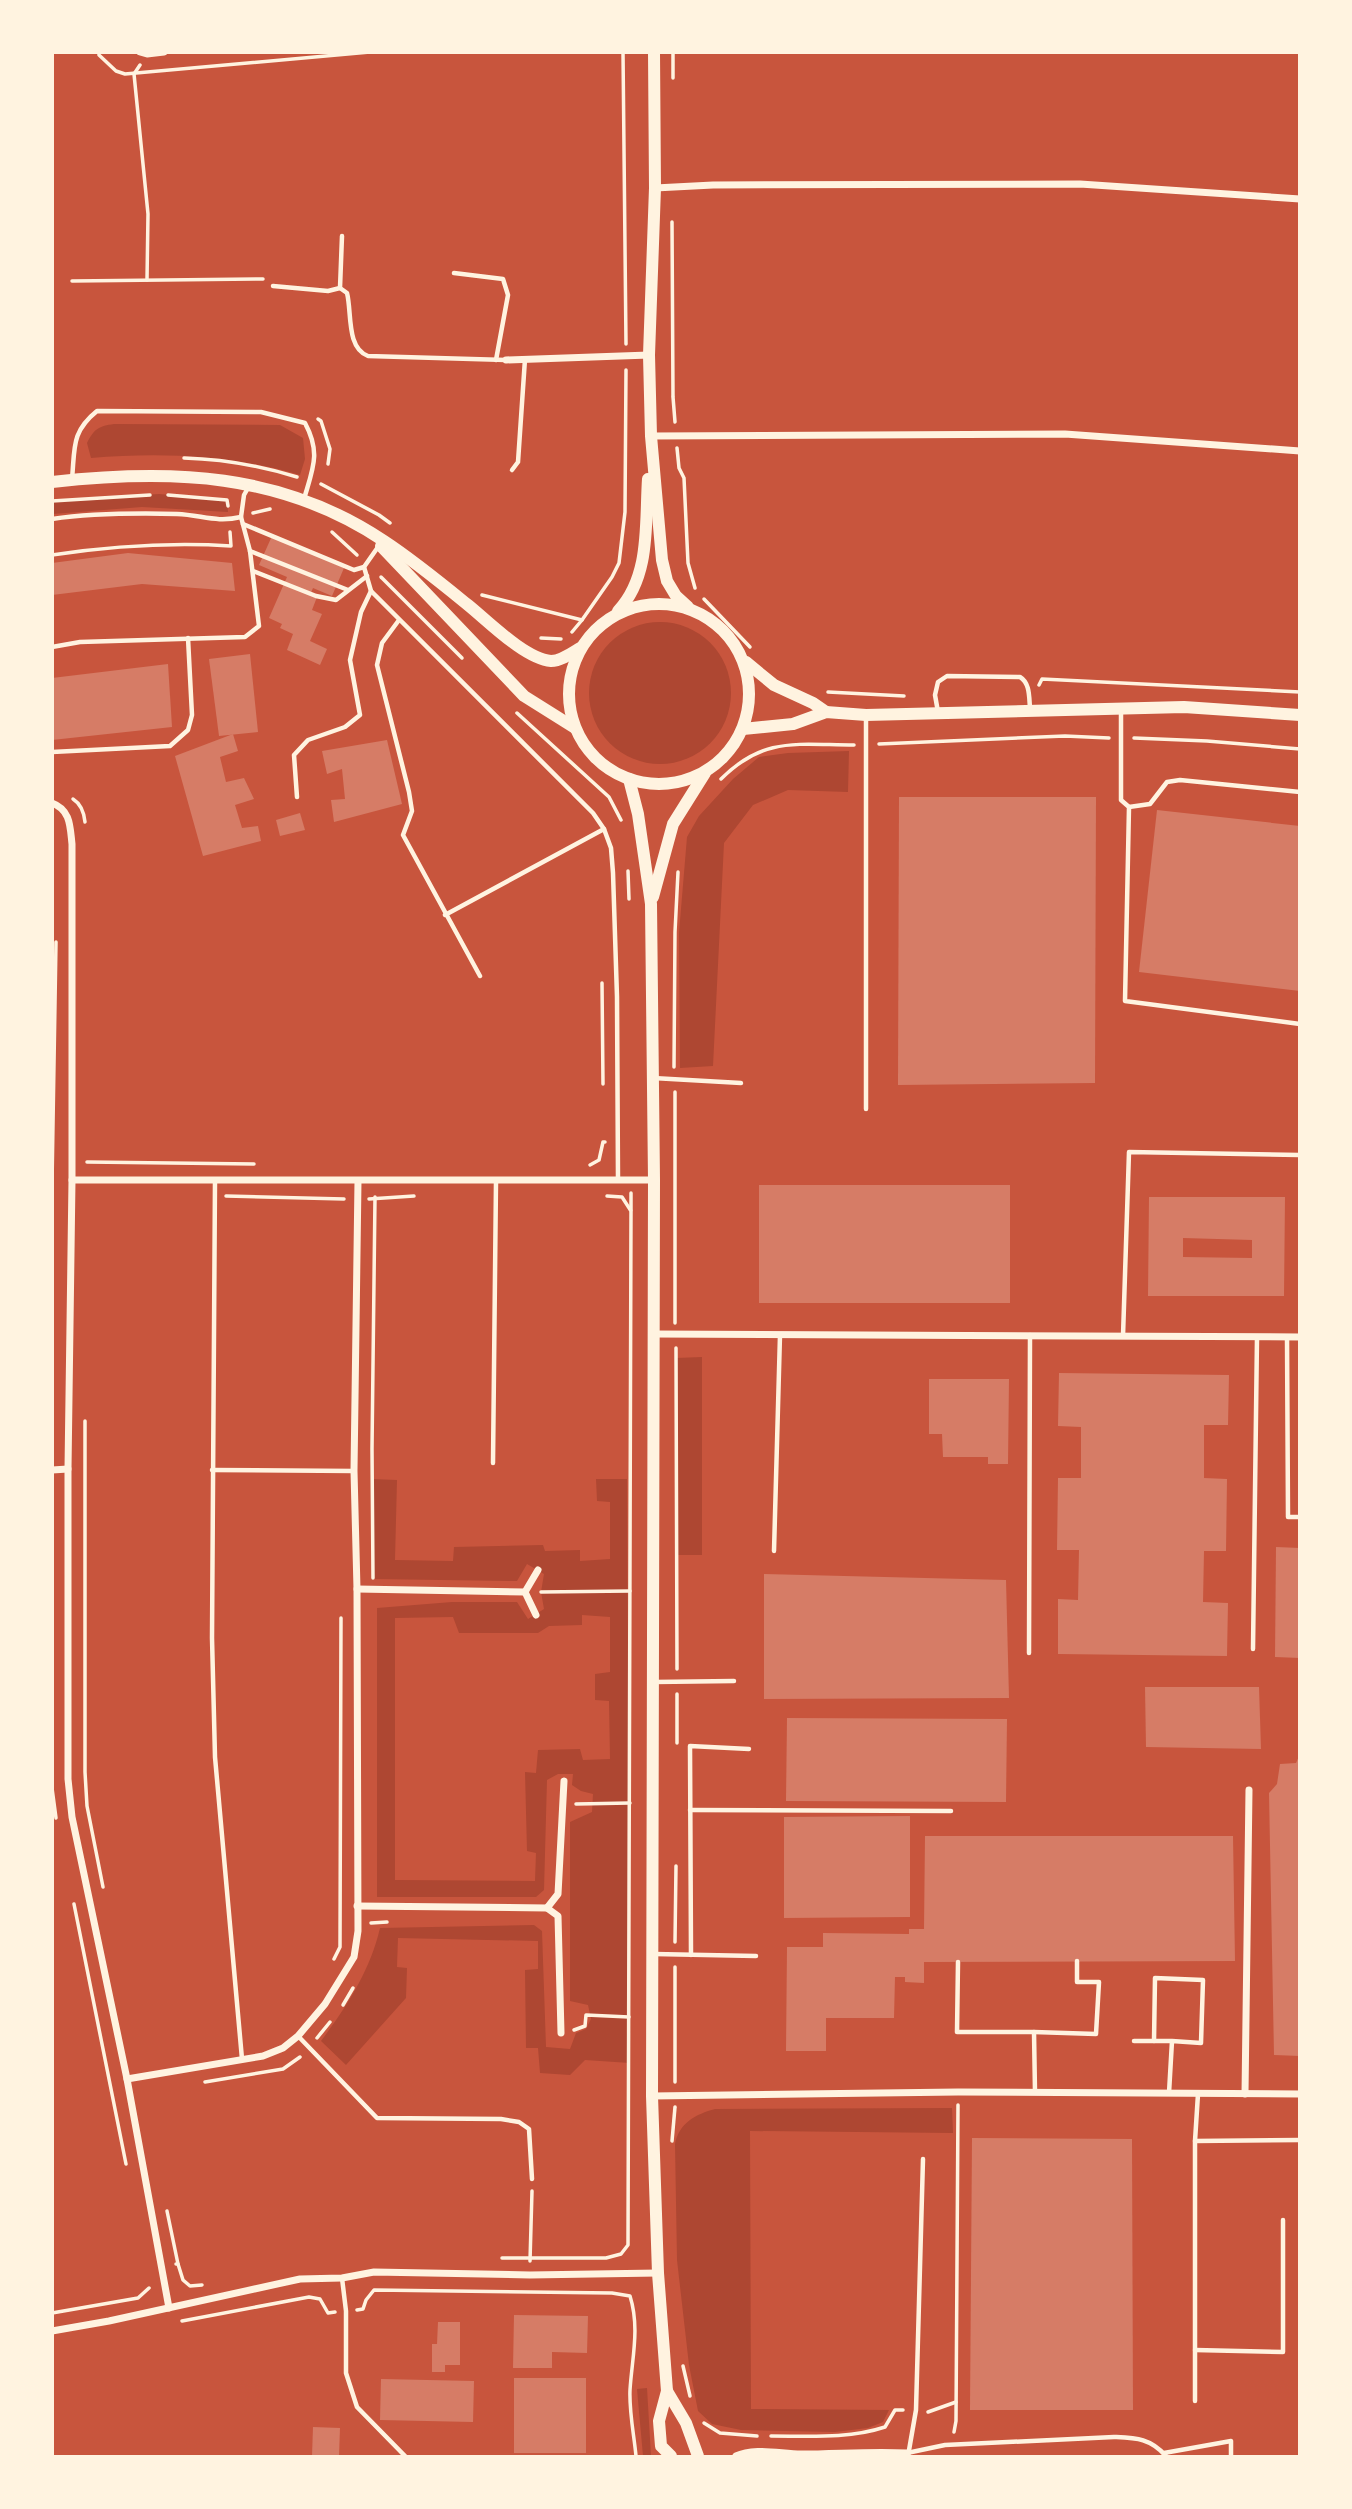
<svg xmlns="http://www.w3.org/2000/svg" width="1352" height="2509" viewBox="0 0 1352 2509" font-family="Mulish,sans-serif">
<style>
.green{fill:#ae4732;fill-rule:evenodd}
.building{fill:#d67c66;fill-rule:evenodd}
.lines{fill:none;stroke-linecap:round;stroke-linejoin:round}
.path{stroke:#fff3e0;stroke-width:3.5}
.service{stroke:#fff3e0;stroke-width:4.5}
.minor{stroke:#fff3e0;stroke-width:7}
.tertiary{stroke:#fff3e0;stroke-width:12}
</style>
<rect width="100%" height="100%" fill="#c8553d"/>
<g class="green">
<path d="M114,424l166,1 23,13 2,21 -5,16c-69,-20 -138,-23 -209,-17l-4,-15c7,-14 12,-17 27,-19z"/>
<polygon points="159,494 227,500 228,512 142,507 53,514 52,501"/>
<circle cx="660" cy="693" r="71"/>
<polygon points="849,751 848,792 788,790 753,805 724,843 713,1066 680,1068 679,933 687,837 699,816 733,779 759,757 788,753"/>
<polygon points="702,1357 702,1555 676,1555 676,1358"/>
<path d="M372,1479l25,1 -2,80 58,1 1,-14 89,-2 2,6 35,-1v11l30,-2v-57l-13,-1 -1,-22h31l3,584 -45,-3 -15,15 -30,-2 -2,-25h-12l-1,-78 13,-1v-28l-140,-3 -1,29 10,1 -1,30 -60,67 -25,-24c26,-35 49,-70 59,-113l154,-3 8,6 4,116 24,2 6,-16 10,-4 5,-10 -3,-14 -18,-4v-179l22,-10 1,-18 -12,-3 -9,-6 1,-11h-15l-11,6 -3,110 -8,7h-159v-289l75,-6h65l11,17 16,-10 -3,-17 3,-18 -17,-10 -10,17 -144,-2zM582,1615l28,2v55l-15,2v26l14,1 1,58 -27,1 -3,-11 -42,1 -2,23 -11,-1 2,79 9,2 -1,28 -140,-1v-262l58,-1 6,16h79l11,-7 33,-1z"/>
<path d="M952,2108l1,25 -203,-2 1,278 138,1 -6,12 -15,6 -33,4 -94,-2 -29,-6 -14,-13 -9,-46 -12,-105 -2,-116c4,-21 21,-30 40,-35z"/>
<polygon points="647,2388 651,2456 643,2456 637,2389"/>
</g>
<g class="building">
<polygon points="272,536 344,568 332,596 313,588 310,595 317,597 312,610 322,614 310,641 327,649 320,665 287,650 293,634 280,628 282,624 269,618 287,577 259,565"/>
<polygon points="128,553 232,563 235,591 142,584 52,595 52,563"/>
<polygon points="250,654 258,732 219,736 209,659"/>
<polygon points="168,664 172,727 52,740 52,678"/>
<polygon points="233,734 238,751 220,757 226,782 244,778 254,799 235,805 242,828 258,826 261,841 203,856 175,756"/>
<polygon points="387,740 402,804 334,822 331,800 345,799 342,769 327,774 322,751"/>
<polygon points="899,797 1096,797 1095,1083 898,1085"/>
<polygon points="1157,810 1300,826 1300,991 1139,972"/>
<polygon points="300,813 305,830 280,836 276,820"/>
<rect x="759" y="1185" width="251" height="118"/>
<path d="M1149,1197h136l-1,99h-136zM1183,1238l69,2v18l-69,-1z"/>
<polygon points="1059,1373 1229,1375 1228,1425 1204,1425 1204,1478 1227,1479 1226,1551 1204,1551 1203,1602 1228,1603 1227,1656 1058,1654 1058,1599 1078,1600 1079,1550 1057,1550 1058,1478 1081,1478 1081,1427 1058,1426"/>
<polygon points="929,1379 1009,1379 1008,1464 988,1464 988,1457 943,1457 942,1434 929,1434"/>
<polygon points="1276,1547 1300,1548 1300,1658 1275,1657"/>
<polygon points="764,1574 1006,1580 1009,1698 764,1699"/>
<polygon points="1145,1687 1259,1687 1261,1749 1146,1747"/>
<polygon points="787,1718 1007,1719 1006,1802 786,1801"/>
<polygon points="1300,1754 1300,2056 1274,2055 1269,1793 1277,1784 1280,1764 1296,1763"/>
<polygon points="910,1816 910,1917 784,1918 784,1817"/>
<polygon points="925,1836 1233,1836 1235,1961 924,1962 924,1983 905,1982 905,1977 895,1977 894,2018 826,2018 826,2051 786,2051 787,1947 823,1947 823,1933 909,1934 909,1929 924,1929"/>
<polygon points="972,2138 1132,2139 1133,2410 970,2410"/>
<polygon points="514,2315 588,2316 587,2353 552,2352 552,2368 513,2368"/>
<polygon points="438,2322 460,2322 460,2365 445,2365 445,2372 432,2372 432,2344 437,2344"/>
<rect x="514" y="2378" width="72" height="75"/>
<polygon points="381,2379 474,2381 473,2422 380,2420"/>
<polygon points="313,2427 340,2428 339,2456 312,2456"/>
</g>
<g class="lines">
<g class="path">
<polyline points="99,52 99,55 116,71 125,74 370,52"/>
<polyline points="623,52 626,344"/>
<polyline points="140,65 134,74 148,214 147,280"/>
<polyline points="673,78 673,52"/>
<polyline points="672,222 673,396"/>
<polyline points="72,281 263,279"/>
<polyline points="673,397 675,422"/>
<polyline points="318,419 321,421 330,449 328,464"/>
<polyline points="677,448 679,468 684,478 688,563 695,588"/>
<path d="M184,458c38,1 77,8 113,19"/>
<polyline points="321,484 379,515 390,523"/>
<polyline points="168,495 227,500 228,506"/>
<polyline points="52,501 150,495"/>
<polyline points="253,513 270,509"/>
<polyline points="332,532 357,555"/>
<path d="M52,555c60,-9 118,-13 179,-9l-1,-14"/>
<polyline points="381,577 462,658"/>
<polyline points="482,595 582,620 572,632"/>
<polyline points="704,599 750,647"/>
<polyline points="582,620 612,577 619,563 625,512 626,370"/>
<polyline points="541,638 561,639"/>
<polyline points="1039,685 1042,679 1300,692"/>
<polyline points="828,692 904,696"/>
<polyline points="517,713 609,797 621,820"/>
<polyline points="1134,738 1207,741 1300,749"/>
<polyline points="879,744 1065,736 1109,738"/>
<path d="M721,779c43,-43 77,-34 133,-34"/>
<path d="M73,799c8,5 11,13 12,23"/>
<polyline points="628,871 629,899"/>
<polyline points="602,983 603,1084"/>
<polyline points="674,1067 675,932 678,872"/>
<polyline points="675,1092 675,1323"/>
<polyline points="87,1162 254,1164"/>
<polyline points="590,1165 599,1160 603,1142 605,1142"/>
<polyline points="52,1185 56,942"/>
<polyline points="226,1196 344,1199"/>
<polyline points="369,1199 414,1196"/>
<polyline points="631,1210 631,1193"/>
<polyline points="676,1348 677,1669"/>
<polyline points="85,1421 85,1772 87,1806 103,1887"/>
<polyline points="373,1578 372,1449 375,1197"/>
<polyline points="541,1592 630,1591"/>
<polyline points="677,1743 677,1694"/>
<polyline points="52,1788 56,1818"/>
<polyline points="576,1804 630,1803"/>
<polyline points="74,1904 126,2164"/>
<polyline points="371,1923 387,1922"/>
<polyline points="675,1942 676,1866"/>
<polyline points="334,1959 340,1947 341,1618"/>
<polyline points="343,2005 353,1988"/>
<polyline points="574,2030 585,2026 586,2015 629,2017"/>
<polyline points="317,2038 330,2022"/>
<polyline points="205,2082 283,2069 300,2057"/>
<polyline points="675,2082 675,1967"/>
<polyline points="672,2141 675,2107"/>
<polyline points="167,2211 178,2264"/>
<polyline points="502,2258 606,2258 621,2254 628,2245 631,1211 622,1197 607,1196"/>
<polyline points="530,2261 532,2191"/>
<polyline points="176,2264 178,2264 183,2280 190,2286 202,2285"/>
<path d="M357,2310l6,-1 3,-9 8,-10 238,3 18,3c10,32 2,62 0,94 -1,21 4,45 6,66"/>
<polyline points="52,2313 138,2298 149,2288"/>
<polyline points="182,2321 309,2297 320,2299 328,2313 335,2312"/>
<polyline points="683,2366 690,2396"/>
<polyline points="928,2412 956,2402"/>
<polyline points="704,2423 720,2433 757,2436"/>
<polyline points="954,2432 956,2421 958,2105"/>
<path d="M771,2436c38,0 78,3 114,-9l10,-17h8"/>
</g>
<g class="service">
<path d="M342,236l-2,52 7,5c5,19 -1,55 21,63l138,4"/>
<polyline points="454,273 503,279 508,295 496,360"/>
<polyline points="273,286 328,291 340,288"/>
<polyline points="512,470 518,462 525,359"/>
<path d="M72,479c3,-31 -1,-47 25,-68l164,1 44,11c16,30 8,45 -1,76"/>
<path d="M52,519c42,-6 83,-6 125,-5 25,1 39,9 64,3l3,-22 4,-7"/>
<polyline points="243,524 354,570 364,567"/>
<polyline points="378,547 364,567 371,591 593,813 604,829 611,848 613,873 617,997 618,1179"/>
<polyline points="250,551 348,590"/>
<polyline points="253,571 316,596 336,600 367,576"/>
<polyline points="399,620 382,643 377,665 409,792 412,811 403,835 480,976"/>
<polyline points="52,647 80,642 245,637 259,626 250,551 241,517"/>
<polyline points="1121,711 1121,800 1129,807 1125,1001 1300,1024"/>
<path d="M938,712l-3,-17 3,-13 9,-6 73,1c10,6 9,20 10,31"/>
<polyline points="866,716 866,1109"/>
<polyline points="52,752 170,746 188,730 192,715 188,638"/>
<polyline points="297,797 294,755 308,740 345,727 360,715 350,660 361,612 371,591"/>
<polyline points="1129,807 1150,804 1167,782 1180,780 1300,792"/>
<polyline points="445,915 604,829"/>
<polyline points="653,1078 741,1083"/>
<polyline points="215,1180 212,1638 215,1757 242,2059"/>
<polyline points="1123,1336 1129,1152 1299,1155"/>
<polyline points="1287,1337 1288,1517 1300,1517"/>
<polyline points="493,1463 496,1181"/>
<polyline points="212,1470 354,1471"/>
<polyline points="774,1551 780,1335"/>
<polyline points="1253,1649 1257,1337"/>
<polyline points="1029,1653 1030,1335"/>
<polyline points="654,1682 734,1681"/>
<polyline points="690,1810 951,1811"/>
<polyline points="654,1954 756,1956"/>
<polyline points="691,1955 690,1746 749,1749"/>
<polyline points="958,1962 957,2032 1034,2032 1035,2092"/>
<polyline points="1034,2032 1096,2034 1099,1982 1077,1982 1077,1961"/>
<polyline points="299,2037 377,2118 501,2119 519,2122 529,2129 532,2179"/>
<polyline points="1134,2041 1154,2041"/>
<polyline points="1169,2093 1172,2041 1201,2043 1203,1980 1155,1978 1154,2041 1172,2041"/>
<polyline points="1195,2141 1300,2140"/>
<polyline points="342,2278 346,2311 346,2373 357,2407 405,2456"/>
<polyline points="1195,2350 1283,2352 1283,2220"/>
<polyline points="1195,2401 1195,2141 1198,2094"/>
<path d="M907,2453l38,-8 169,-8c22,1 36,1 52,19"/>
<polyline points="1164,2453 1231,2441 1231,2456"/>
<polyline points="908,2456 916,2410 923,2159"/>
</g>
<g class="minor">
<polyline points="140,52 147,54 164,52"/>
<polyline points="655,188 713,185 1080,184 1300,199"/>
<polyline points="506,360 649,355"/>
<polyline points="651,436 1065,434 1300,451"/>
<path d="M52,803c19,7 18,24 20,41v336l-4,289v310l4,38 55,262 42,229"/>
<polyline points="72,1180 654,1180"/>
<polyline points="653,1334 1300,1337"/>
<polyline points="52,1470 68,1469"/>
<polyline points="357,1589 525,1592"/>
<polyline points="536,1615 525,1592 538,1570"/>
<polyline points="357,1906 547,1908"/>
<polyline points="561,2033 558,1916 547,1908 558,1894 564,1781"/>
<polyline points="127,2079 263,2056 283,2048 298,2036 325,2004 354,1957 358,1931 357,1589 354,1471 358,1181"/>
<polyline points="1245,2094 1249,1790"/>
<polyline points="652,2096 958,2092 1300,2094"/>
<polyline points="52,2331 109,2321 300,2279 342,2278 374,2272 530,2275 658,2273"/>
<path d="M736,2456c18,-9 45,-2 65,-2 36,0 71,-3 106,-1"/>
</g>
<g class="tertiary">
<polyline points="654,52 655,188 649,355 651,436 662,560 667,581 676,596 688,607"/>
<path d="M52,482c119,-13 229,-10 332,59 29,19 57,42 84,64 20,16 57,54 83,56 10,0 21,-8 29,-13"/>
<polyline points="381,546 524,696 575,728"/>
<circle cx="659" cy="694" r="90"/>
<path d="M618,611c33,-35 27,-88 30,-132"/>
<polyline points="746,662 774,685 813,703 826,712"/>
<polyline points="743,729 793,724 826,712 866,715 1184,707 1300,715"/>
<polyline points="629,779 638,814 651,904 654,1180 652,2096 658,2273 667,2391 659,2421 661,2446 671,2456"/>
<polyline points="653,897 673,824 705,773"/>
<polyline points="667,2391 686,2423 698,2456"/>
</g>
</g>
<rect width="1352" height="2509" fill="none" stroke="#fff3e0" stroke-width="108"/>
</svg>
